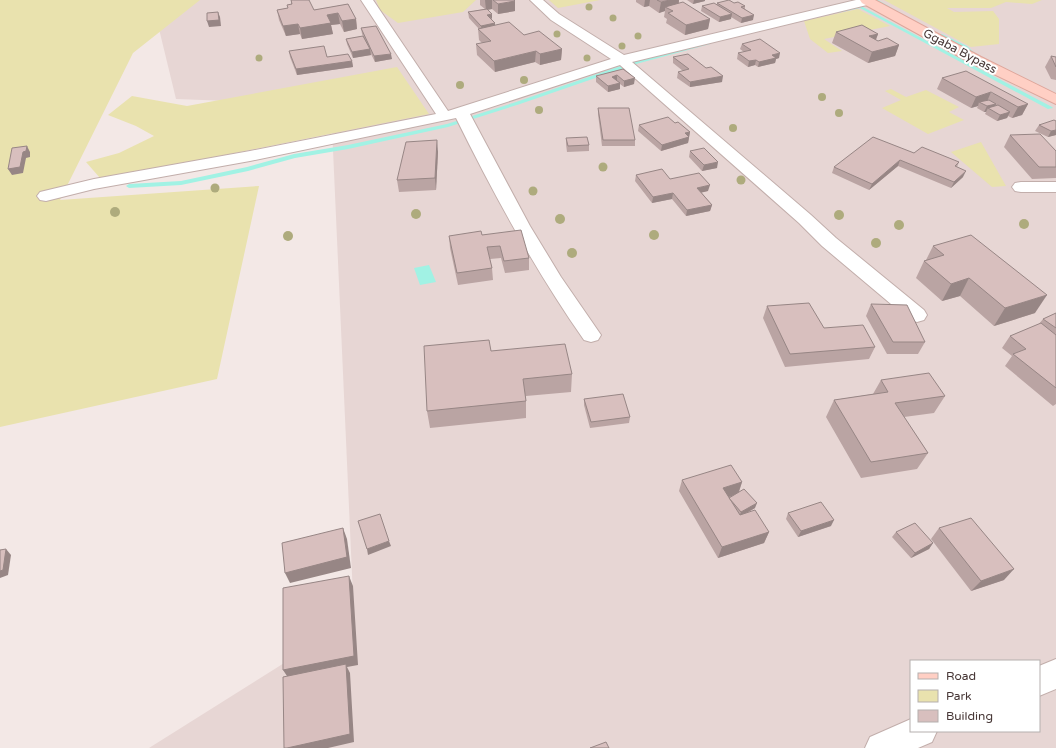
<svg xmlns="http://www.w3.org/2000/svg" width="1056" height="748" viewBox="0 0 1056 748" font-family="'Varela Round',sans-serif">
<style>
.residential{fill:#e7d6d4;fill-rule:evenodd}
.green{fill:#e9e2ae}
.water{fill:#a1f2e4}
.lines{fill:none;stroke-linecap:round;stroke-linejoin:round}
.stream{fill:#a1f2e4;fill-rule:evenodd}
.street-casing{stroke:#c2aeab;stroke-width:2}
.secondary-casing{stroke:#dea69b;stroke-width:2}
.street{fill:#fff;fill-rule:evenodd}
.secondary{fill:#ffcfc4;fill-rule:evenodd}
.tree{fill:#aeab7d}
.wall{fill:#baa4a3}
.shaded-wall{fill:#978685}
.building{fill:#d8bfbe;stroke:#978685}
.labels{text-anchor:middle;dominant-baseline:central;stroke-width:4;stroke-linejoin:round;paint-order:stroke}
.far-street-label{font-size:12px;fill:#463635;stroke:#fff}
</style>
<rect width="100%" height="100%" fill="#f3e8e6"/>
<path class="residential" d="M152,0h904v748h-907l205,-129 -23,-514 -155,-6zM911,661h128v70h-128z"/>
<g class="green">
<polygon points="0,0 200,0 133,53 60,200 259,186 217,379 0,427"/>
<polygon points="376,0 476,0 463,12 398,23 380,10"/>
<polygon points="549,0 600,0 558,8"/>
<polygon points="884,0 1042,0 1032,4 1006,2 991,8 947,8 954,12 993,11 999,19 999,44 971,47"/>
<polygon points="858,9 890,26 824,39 842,51 828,53 810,39 804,21"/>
<polygon points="397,67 429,114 176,165 100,178 86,162 119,153 154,136 136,126 108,115 132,96 187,106"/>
<polygon points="891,89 906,97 926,90 959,107 949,112 964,120 928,134 882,108 901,100 885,91"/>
<polygon points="981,142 1006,186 992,187 951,152"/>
</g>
<polygon class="water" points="429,265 436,282 420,285 414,268"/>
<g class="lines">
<g class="stream">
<polygon points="873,0 878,0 909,18 905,19"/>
<polygon points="861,6 1052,107 1053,108 1048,109 860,8 837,13 835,12"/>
<polygon points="938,34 942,34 967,46 977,55 973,56 963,48 938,36"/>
<polygon points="708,42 710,42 710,44 636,64 520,104 448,127 348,149 295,158 248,171 181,185 129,188 126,186 129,184 181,181 247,167 294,154 348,145 447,124 516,102 632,62"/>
</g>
<defs>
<g id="street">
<path d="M361,0h12l75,111 163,-52 -60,-39 -21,-20h13l16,14 65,41 232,-55h16l-1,4 -239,58 179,153 25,23 88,72 3,5 -3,5 -7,2 -7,-2 -88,-74 -23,-23 -179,-158 -150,49 60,112 31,51 40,58 -3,5 -7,2 -7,-2c-49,-70 -90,-145 -128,-222l-206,43 -156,28 -48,12 -6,-1 -3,-4 3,-4 54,-13 156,-28 186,-37z"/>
<polygon points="1021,182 1056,182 1056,192 1021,192 1015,191 1012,187 1015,183"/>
<polygon points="1056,659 1056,689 1039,696 1039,666"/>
<polygon points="911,719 911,731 937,731 932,742 918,748 865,748 870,737"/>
</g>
<polygon id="secondary" points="860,0 875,0 981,57 1056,94 1056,104 971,63 862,3"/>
</defs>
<use href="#street" class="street-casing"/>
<use href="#secondary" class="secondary-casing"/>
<use href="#street" class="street"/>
<use href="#secondary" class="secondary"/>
</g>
<g class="tree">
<circle cx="589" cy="7" r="3.5"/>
<circle cx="613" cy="18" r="3.5"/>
<circle cx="557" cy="34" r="3.5"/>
<circle cx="638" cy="36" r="3.5"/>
<circle cx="622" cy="46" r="3.5"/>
<circle cx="259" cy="58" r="3.5"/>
<circle cx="587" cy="58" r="3.5"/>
<circle cx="524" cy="80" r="4"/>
<circle cx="460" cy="85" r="4"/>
<circle cx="822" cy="97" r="4"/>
<circle cx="539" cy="110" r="4"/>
<circle cx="839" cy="113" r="4"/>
<circle cx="733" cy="128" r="4"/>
<circle cx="603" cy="167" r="4.5"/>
<circle cx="741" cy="180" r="4.5"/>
<circle cx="215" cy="188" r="4.5"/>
<circle cx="533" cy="191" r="4.5"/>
<circle cx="115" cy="212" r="5"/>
<circle cx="416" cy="214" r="5"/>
<circle cx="839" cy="215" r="5"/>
<circle cx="560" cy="219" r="5"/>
<circle cx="1024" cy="224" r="5"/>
<circle cx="899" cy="225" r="5"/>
<circle cx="654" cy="235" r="5"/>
<circle cx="288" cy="236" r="5"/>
<circle cx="876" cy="243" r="5"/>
<circle cx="572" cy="253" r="5"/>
</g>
<g class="wall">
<polygon points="291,0 314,10 348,4 356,19 357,29 344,32 340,24 331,25 333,34 302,39 300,34 286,36 279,20 277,10 288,8 287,5 291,4"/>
<polygon points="480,0 514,0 515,1 515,11 498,14 492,9 487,10 495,25 524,35 562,49 561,60 540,65 535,62 495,72 477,55 476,44 482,43 479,40 478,29 479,29 469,18 468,12 485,9 480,5"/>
<polygon points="636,0 679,0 679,4 710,19 708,29 685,35 666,23 667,19 664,17 665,11 659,13 649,6 644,7 636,2"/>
<polygon points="687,0 705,0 705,1 693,4"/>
<polygon points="717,3 745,6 745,9 753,20 741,23 731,17 731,19 719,22 701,11 702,6 717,5"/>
<polygon points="361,28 392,59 375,62 370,52 371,55 353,58 347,44 346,39 363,36 362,34"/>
<polygon points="836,32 878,34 876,40 878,41 899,45 895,56 868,63 832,43"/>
<polygon points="742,44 779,58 776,59 775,63 758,67 755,65 748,67 737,59 738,53 744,52 740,49"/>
<polygon points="289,51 352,61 353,67 297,75 290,57"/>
<polygon points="1051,56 1056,57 1056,80 1051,79 1045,67"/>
<polygon points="673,57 722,82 690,87 677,78 678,72 683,71 673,63"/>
<polygon points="623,69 634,84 624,87 620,84 620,89 608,92 596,82 596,76"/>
<polygon points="942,78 1028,104 1022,115 1012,118 1008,116 1007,118 997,121 985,114 986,112 984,112 977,108 978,106 971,108 937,89"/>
<polygon points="598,108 635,140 635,146 602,146 598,114"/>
<polygon points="1056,121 1056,135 1048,137 1035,131 1039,125"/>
<polygon points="675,123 690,132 688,143 661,151 638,131 639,125"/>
<polygon points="1010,135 1056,151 1056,178 1032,179 1004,147"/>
<polygon points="566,138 589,145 589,151 567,152 566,144"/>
<polygon points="690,151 717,168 702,171 689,157"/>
<polygon points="438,152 436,190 399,192 397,180"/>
<polygon points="914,153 959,162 957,167 963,177 951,188 898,166 869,190 832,173 834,167"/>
<polygon points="636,175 670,179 708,191 701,192 712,205 710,211 686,216 672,199 652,203 635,181"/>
<polygon points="482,235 529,258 529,270 505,273 501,258 490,259 492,268 493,280 458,285 450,248 449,236"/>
<polygon points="933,246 1035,313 994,326 960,296 942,301 916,278 924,261 926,260"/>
<polygon points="871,304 925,342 918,354 887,354 866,316"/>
<polygon points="767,306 824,328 875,347 869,359 785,367 763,318"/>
<polygon points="1056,313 1056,404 1053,406 1005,366 1012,356 1002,348 1010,336 1039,324 1043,319"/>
<polygon points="491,351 572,374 571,392 526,396 526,418 430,428 427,411"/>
<polygon points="881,380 945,396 934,413 904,417 928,453 917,469 861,478 826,417 834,400 873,394"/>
<polygon points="584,399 630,417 629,423 590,428 584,405"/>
<polygon points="682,480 742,482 739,492 755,508 747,513 769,532 764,543 718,558 679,491"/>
<polygon points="788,513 831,526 798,537 786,519"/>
<polygon points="939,528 1004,580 971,591 931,539"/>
<polygon points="896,532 933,543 929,549 911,558 892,537"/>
</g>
<g class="shaded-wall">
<polygon points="485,0 492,0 492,9 486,10"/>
<polygon points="645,0 650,0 649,6 644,7"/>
<polygon points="670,0 679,0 678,8 665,7 665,11 659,13 661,2"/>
<polygon points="694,0 705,0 705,1 693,4"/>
<polygon points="515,1 515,11 498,14 498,4"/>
<polygon points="218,12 220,17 221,26 209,27 207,21"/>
<polygon points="338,13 340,24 331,25 333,34 302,39 300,28 327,15"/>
<polygon points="492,14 492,19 487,15"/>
<polygon points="732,14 731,19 719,22 720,17"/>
<polygon points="754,15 753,20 741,23 742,18"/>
<polygon points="356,19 357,29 344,32 342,21"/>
<polygon points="710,19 708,29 685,35 686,25"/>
<polygon points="495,23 495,28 482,31 481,26"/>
<polygon points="298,24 300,34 286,36 283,26"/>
<polygon points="878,34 874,44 869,36"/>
<polygon points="899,45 895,56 868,63 872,52"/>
<polygon points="370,49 371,55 353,58 352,52"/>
<polygon points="562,49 561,60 540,65 540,54"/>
<polygon points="536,51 535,62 495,72 494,61"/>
<polygon points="780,53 779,58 776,59 775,63 758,67 759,62 772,55"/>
<polygon points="391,54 392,59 375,62 374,56"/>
<polygon points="756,60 755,65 748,67 749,61"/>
<polygon points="352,61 353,67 297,75 296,69"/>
<polygon points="617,75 617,81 612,77"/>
<polygon points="723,76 722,82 690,87 690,82"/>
<polygon points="635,78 634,84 624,87 624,81"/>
<polygon points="620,83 620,89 608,92 608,86"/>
<polygon points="991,92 986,104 979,102 978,106 971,108 976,97"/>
<polygon points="996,104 994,110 988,108 986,112 984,112 987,106"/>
<polygon points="1028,104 1022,115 1012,118 1018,107"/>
<polygon points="1010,112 1007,118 997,121 1000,115"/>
<polygon points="1056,130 1056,135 1048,137 1051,131"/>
<polygon points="690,132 688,143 661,151 662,145 685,133"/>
<polygon points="437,140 438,152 436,190 435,178"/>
<polygon points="27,146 30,152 30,157 26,158 23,173 12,175 8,169"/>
<polygon points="900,160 898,166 869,190 872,184"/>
<polygon points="718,162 717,168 702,171 704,165"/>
<polygon points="966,171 963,177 951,188 954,182"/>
<polygon points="710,185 708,191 696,194 697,188"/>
<polygon points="673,193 672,199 652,203 653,197"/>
<polygon points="712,205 710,211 686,216 687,210"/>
<polygon points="969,278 960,296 942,301 951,284"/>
<polygon points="1047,295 1035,313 994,326 1005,308"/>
<polygon points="742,482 738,494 719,500 723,488"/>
<polygon points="757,503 755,508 739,517 741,512"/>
<polygon points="834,520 831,526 798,537 801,531"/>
<polygon points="343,528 347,539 351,568 290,583 285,573"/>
<polygon points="769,532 764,543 718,558 722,547"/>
<polygon points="389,541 391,546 368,555 367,549"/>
<polygon points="933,543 929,549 911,558 915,553"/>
<polygon points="6,549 11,555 8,575 0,578 0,571"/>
<polygon points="1014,569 1004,580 971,591 981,581"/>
<polygon points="349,576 353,586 358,665 347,667 350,673 354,742 328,748 287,748 289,679 283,670"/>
</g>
<g class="building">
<polygon points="291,0 309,0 314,10 348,4 356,19 342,21 338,13 327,15 331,23 300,28 298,24 283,26 277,10 288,8 287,5 292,4"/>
<polygon points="493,0 514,0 515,1 498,4"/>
<polygon points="657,0 670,0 661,2"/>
<polygon points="729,0 734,3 738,2 745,6 741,7 754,15 742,18 717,3"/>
<polygon points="683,2 710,19 686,25 668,13 673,11 665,7"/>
<polygon points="714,3 732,14 720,17 702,6"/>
<polygon points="487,9 492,14 487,15 495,23 481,26 468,12"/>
<polygon points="218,12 219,20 207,21 207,13"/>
<polygon points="509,22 524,35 539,31 562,49 540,54 536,51 494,61 476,44 491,41 478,29"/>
<polygon points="862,25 878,34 869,36 878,41 887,38 899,45 872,52 836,32"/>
<polygon points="376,26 391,54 374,56 361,28"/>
<polygon points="363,36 370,49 352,52 346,39"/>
<polygon points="760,39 780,53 772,55 776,58 759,62 756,60 749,61 738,53 751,50 742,44"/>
<polygon points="324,46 327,57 348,54 352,61 296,69 289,51"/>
<polygon points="688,54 706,68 711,67 723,76 690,82 678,72 689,69 673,57"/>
<polygon points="1051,56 1056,57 1056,67"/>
<polygon points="623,69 635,78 624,81 617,75 612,77 620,83 608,86 596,76"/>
<polygon points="966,71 1028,104 1018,107 991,92 976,97 942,78"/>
<polygon points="989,100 996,104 987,106 979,102"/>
<polygon points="998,105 1010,112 1000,115 988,108"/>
<polygon points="598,108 629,108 635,140 603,140"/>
<polygon points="668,117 675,123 678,122 690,132 685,133 689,137 662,145 639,125"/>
<polygon points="1054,120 1056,121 1056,130 1051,131 1039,125"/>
<polygon points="1040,134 1056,151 1056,167 1039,167 1010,135"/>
<polygon points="587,137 589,145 568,146 566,138"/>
<polygon points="873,137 914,153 922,147 959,162 955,166 966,171 954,182 900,160 872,184 834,167"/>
<polygon points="437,140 435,178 397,180 406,142"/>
<polygon points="27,146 26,151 23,152 20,167 8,169 12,148"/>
<polygon points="704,148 718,162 704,165 690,151"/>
<polygon points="662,169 670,179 699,173 710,185 697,188 712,205 687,210 673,193 653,197 636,175"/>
<polygon points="521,230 529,258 504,261 500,246 487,247 492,268 457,273 449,236 481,231 482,235"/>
<polygon points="971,235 1047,295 1005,308 969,278 951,284 924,261 944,255 933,246"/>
<polygon points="809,303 824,328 863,325 875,347 790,354 767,306"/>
<polygon points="871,304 907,305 925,342 893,342"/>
<polygon points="1056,313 1056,328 1043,319"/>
<polygon points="1041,323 1056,335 1056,388 1013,354 1026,349 1010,336"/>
<polygon points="489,340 491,351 565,344 572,374 523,379 526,401 427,411 424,346"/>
<polygon points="929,373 945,396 895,403 928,453 871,462 834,400 888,392 881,380"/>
<polygon points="623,394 630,417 591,422 584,399"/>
<polygon points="731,465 742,482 723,488 740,515 755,510 769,532 722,547 682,480"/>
<polygon points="744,489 757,503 741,512 729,498"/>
<polygon points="821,502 834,520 801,531 788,513"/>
<polygon points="380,514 389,541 367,549 358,521"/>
<polygon points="971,518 1014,569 981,581 939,528"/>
<polygon points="915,523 933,543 915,553 896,532"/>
<polygon points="343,528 347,557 285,573 282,543"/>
<polygon points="6,549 3,570 0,571 0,550"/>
<polygon points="349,576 354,656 283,670 283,588"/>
<polygon points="346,664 350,734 287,748 284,748 283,677"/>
<polygon points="606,742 609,748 590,748"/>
</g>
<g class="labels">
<g class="far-street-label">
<text transform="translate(960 51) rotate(28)">Ggaba Bypass</text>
</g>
</g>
<rect x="910" y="660" width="130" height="72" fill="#ffffff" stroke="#b5afae"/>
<rect x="918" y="673" width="20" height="6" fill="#ffcfc4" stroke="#b5afae"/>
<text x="946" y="680" font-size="12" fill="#463635">Road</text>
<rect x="918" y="690" width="20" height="12" fill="#e9e2ae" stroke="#b5afae"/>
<text x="946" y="700" font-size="12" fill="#463635">Park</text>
<rect x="918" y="710" width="20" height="12" fill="#d8bfbe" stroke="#b5afae"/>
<text x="946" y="720" font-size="12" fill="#463635">Building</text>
</svg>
